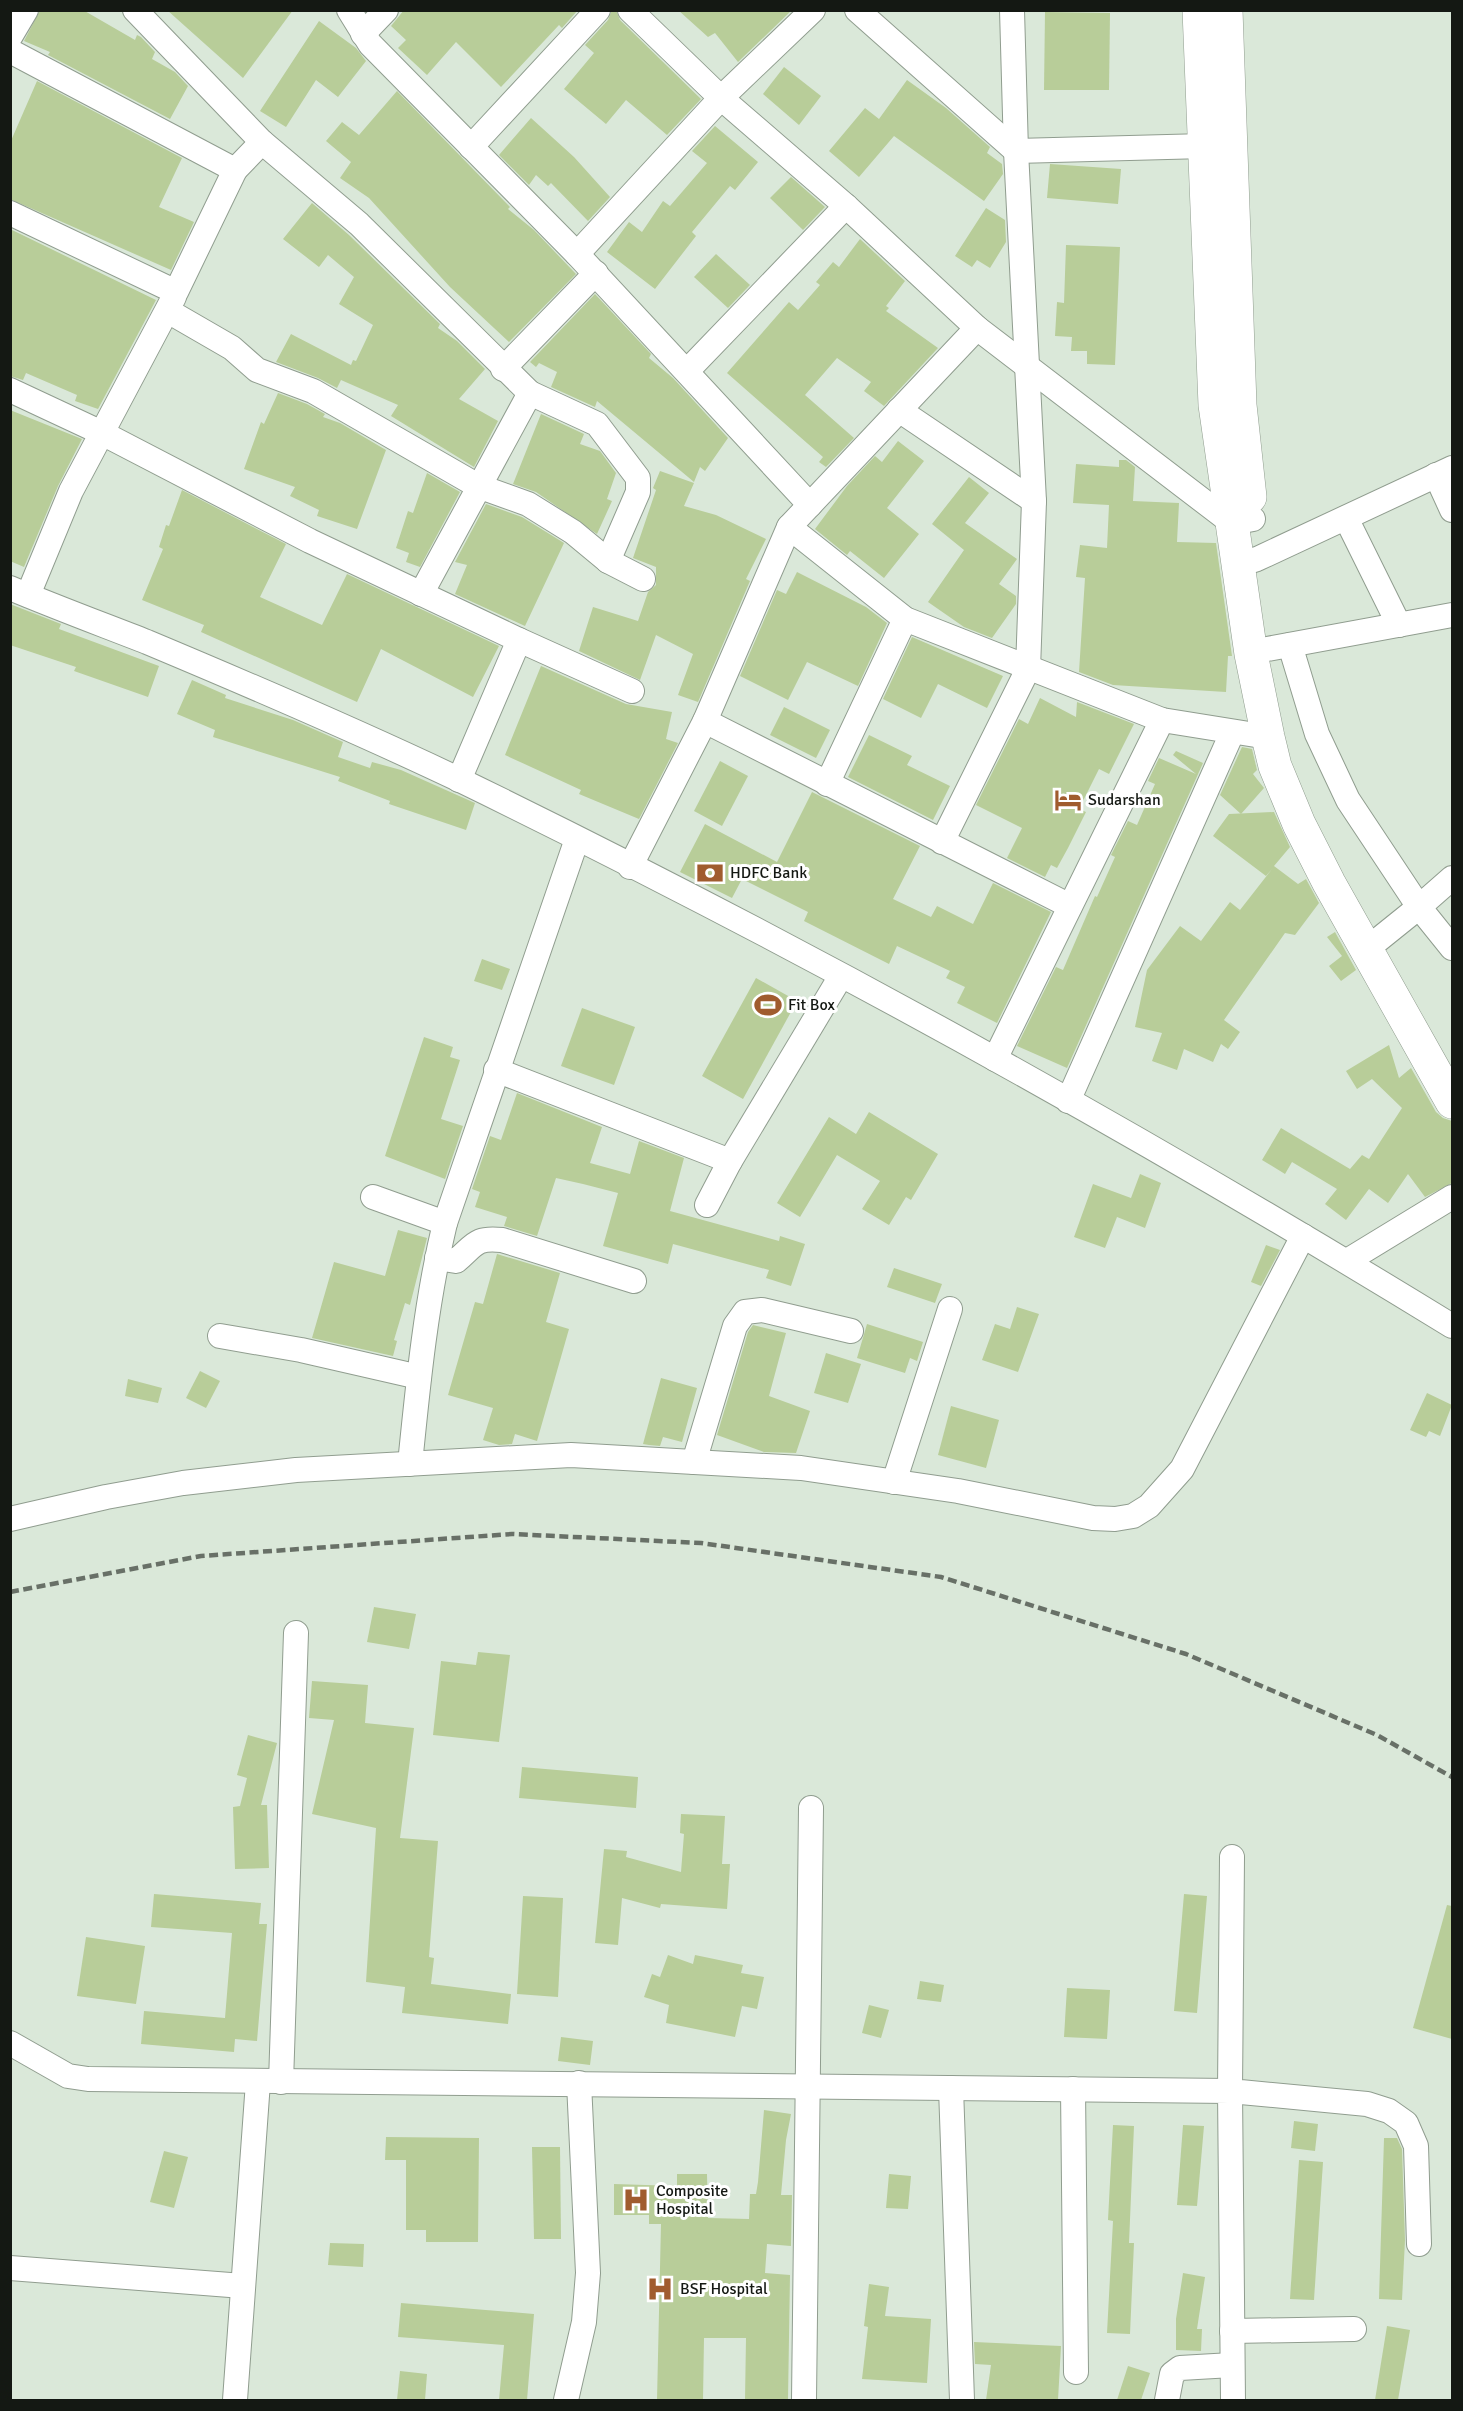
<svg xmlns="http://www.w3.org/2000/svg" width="1463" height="2411" viewBox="0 0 1463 2411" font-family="Signika,sans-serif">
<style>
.building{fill:#b8cd99}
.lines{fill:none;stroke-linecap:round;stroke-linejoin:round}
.street-casing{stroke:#909d8f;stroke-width:26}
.secondary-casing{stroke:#909d8f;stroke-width:34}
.street{stroke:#fff;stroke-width:24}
.secondary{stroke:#fff;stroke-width:33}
.rail{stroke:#687067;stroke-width:4.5;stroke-dasharray:9 4.5;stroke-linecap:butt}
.labels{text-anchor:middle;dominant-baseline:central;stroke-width:6;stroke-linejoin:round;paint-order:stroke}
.poi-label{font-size:16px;fill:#141813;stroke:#fff;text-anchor:start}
</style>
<rect width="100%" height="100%" fill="#dae8d9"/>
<g class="building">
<polygon points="40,10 83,10 135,40 137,35 141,37 155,52 152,59 175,72 188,86 170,119 48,55 50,52 24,41"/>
<polygon points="167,10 293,10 243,78"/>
<polygon points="404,10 578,10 562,28 559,25 501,87 456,42 427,75 398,48 406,40 391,26"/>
<polygon points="612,10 616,10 620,20 701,99 667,135 626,100 606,124 564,89 594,53 585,45 608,20"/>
<polygon points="678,10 792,10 738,62 715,33 708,37"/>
<polygon points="1045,12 1110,13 1109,90 1044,90"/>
<polygon points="319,21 356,48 366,61 338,97 316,80 286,127 260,111"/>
<polygon points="784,67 821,96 799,125 763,94"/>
<polygon points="907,80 946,108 990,147 987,153 1002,164 1003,174 984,201 894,136 859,177 829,151 865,108 879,119"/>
<polygon points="37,81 182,158 159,207 194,222 171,270 10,199 10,143"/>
<polygon points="397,91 510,207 508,209 534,230 576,274 509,342 450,287 369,198 340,178 351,162 326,141 342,122 359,135"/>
<polygon points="531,118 574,157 610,197 588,221 551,183 548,186 536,175 529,185 499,155"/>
<polygon points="715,126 758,162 735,190 730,186 692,232 696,236 655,289 607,252 629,222 642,232 663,201 670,206 707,163 692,151"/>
<polygon points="1050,164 1121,169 1118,204 1047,198"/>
<polygon points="791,177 825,207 803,230 770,198"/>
<polygon points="312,203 349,235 440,324 438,328 457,341 485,369 459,399 498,421 474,467 391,416 398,405 341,380 337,388 318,378 276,362 291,334 351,365 353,360 356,361 373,325 339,304 354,277 328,255 319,267 283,239"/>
<polygon points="986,208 1005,220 1006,242 990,268 977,260 972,267 955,256"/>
<polygon points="10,229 156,300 98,409 75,401 77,395 26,373 23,380 10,376"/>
<polygon points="860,239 905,281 886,306 889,308 886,311 938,348 884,406 864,391 871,382 837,358 805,395 854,438 826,467 819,462 823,457 727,373 789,302 798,310 820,285 816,282 833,262 839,267"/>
<polygon points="1066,245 1120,247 1115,365 1087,364 1087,351 1071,351 1072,337 1055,336 1057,302 1064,303"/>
<polygon points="716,254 750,285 728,308 694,277"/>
<polygon points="595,294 651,354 649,358 673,378 728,438 705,471 700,467 694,482 597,401 595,407 551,387 557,372 539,363 536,367 530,362"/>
<polygon points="278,393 307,404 325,414 323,417 340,423 386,450 357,529 317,516 319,510 290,496 295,487 244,469 261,422 264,424"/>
<polygon points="10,410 82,439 58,486 24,567 10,561"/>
<polygon points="541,414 584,434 580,444 600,451 616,473 607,499 612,501 597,534 536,492 513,484"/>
<polygon points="898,441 924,461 887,508 919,534 884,578 850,551 847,555 815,529 847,486 875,456 882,462"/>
<polygon points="1119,460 1126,460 1135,467 1133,501 1179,503 1177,542 1216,543 1232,656 1228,656 1226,692 1113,685 1079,672 1085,578 1076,577 1080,545 1107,548 1109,505 1073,503 1076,464 1119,467"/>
<polygon points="660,471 694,483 684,506 716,515 766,539 746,579 750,581 698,702 678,695 693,654 656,635 640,680 579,651 593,607 638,621 648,592 656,585 656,567 633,558 656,490 653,488"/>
<polygon points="427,473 460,492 420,567 406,562 409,553 396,548 408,511 413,513"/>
<polygon points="969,477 989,493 965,523 1017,559 999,584 1016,596 1016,604 992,638 964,627 928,602 964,550 932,524"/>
<polygon points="182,490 286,544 260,597 322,625 347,574 499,646 473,697 381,649 357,702 201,632 204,625 142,600 163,549 159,547 166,525 169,526"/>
<polygon points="486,504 522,517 564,543 525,626 455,594 467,565 455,562"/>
<polygon points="797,572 866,607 887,623 858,686 807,662 788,700 740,676 777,590 786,594"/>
<polygon points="10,604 61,624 59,629 159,666 148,697 74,671 76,667 10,645"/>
<polygon points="912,637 1003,676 987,708 938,684 921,718 883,699"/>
<polygon points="541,666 626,704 672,712 666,739 678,743 639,819 579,794 581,790 505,755"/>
<polygon points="192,680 226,695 225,698 293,720 343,742 338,757 370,768 372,762 401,770 475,803 466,830 389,804 390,801 338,781 340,777 213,737 215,730 177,714"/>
<polygon points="1040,698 1076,717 1077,702 1134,724 1109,774 1099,769 1079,809 1086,812 1068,848 1057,868 1051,865 1045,877 1007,858 1022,828 976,805 1019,719 1028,724"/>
<polygon points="784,707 830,730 816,758 770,735"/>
<polygon points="869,735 912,756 907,765 950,786 933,820 848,777"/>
<polygon points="1242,747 1252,749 1257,770 1253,774 1264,788 1241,814 1220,795"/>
<polygon points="1176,751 1203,763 1067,1068 1017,1046 1056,967 1063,970 1095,896 1097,897 1115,857 1111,855 1128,821 1137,825 1155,784 1148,781 1159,758 1196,774 1173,755"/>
<polygon points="720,761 748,776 722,826 694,811"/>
<polygon points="812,792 920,846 893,899 931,917 937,906 973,924 993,883 1051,912 997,1023 957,1003 965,987 946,978 950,971 897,946 889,964 804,921 808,912 742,879 732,898 680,872 705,824 777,862"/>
<polygon points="1274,812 1290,847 1274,866 1298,884 1306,879 1319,903 1295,935 1285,933 1224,1020 1240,1032 1228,1049 1221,1044 1213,1062 1184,1049 1177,1070 1152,1061 1162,1033 1135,1027 1147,970 1180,926 1201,941 1230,902 1240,910 1272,869 1266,876 1213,836 1229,814"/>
<polygon points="1335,932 1356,970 1341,981 1329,966 1342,956 1327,937"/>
<polygon points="482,959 510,969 502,990 474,981"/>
<polygon points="756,978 797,1001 743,1099 702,1076"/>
<polygon points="582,1008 635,1027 614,1085 561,1066"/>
<polygon points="424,1037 453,1047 450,1057 460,1060 441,1119 463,1126 445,1179 385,1156"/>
<polygon points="1389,1045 1399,1078 1411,1068 1436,1112 1443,1118 1452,1121 1452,1183 1425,1197 1408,1174 1388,1203 1369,1189 1346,1220 1325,1204 1337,1189 1292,1162 1285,1174 1262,1160 1281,1128 1350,1169 1362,1155 1369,1159 1402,1108 1372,1079 1357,1089 1346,1071"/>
<polygon points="517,1093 602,1127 590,1163 630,1174 639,1141 684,1158 670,1211 779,1241 780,1236 805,1244 791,1286 766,1278 769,1270 673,1244 668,1264 603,1246 618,1193 583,1184 556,1178 537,1236 504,1226 507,1217 475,1207 480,1192 472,1189 490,1136 501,1140"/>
<polygon points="869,1112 938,1154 911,1200 906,1197 889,1225 862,1209 880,1181 837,1155 800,1217 777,1203 829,1117 856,1134"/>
<polygon points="1140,1174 1161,1183 1145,1228 1117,1217 1105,1248 1074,1237 1093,1184 1131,1198"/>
<polygon points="398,1230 427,1238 410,1305 405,1303 394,1340 397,1341 393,1356 312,1338 334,1262 385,1276"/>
<polygon points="1266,1245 1280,1250 1261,1286 1251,1282"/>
<polygon points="497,1254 560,1273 546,1322 569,1329 537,1441 515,1434 512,1444 499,1445 483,1440 493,1408 448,1395 475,1302 483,1304"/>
<polygon points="894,1268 942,1284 935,1303 887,1287"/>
<polygon points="1017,1307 1039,1314 1018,1372 982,1360 995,1324 1010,1329"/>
<polygon points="867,1324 923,1342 917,1361 910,1358 905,1373 857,1358"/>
<polygon points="753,1325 786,1333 769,1396 810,1411 796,1453 764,1452 717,1435 748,1332"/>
<polygon points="826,1353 861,1364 848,1403 814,1393"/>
<polygon points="200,1371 220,1381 206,1408 186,1398"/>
<polygon points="661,1378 697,1388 682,1442 663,1437 660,1446 649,1445 643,1444"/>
<polygon points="128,1379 162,1388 158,1403 125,1396"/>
<polygon points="1427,1393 1452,1405 1440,1436 1429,1431 1426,1437 1410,1430"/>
<polygon points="951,1406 999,1420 986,1468 938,1455"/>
<polygon points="374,1607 416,1614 409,1649 367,1642"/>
<polygon points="478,1652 510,1655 499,1742 433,1735 441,1661 476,1665"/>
<polygon points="312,1681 368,1685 365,1723 414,1728 400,1838 438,1841 429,1957 434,1958 431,1984 511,1994 508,2024 402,2013 405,1987 366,1982 376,1828 312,1814 334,1720 309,1718"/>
<polygon points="248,1735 277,1743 261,1805 267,1805 269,1868 235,1869 233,1807 240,1806 247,1778 237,1775"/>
<polygon points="522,1767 638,1777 636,1808 519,1798"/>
<polygon points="681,1814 725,1816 722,1864 730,1864 727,1909 661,1904 660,1908 622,1898 618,1945 595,1943 604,1849 627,1851 626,1857 681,1872 684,1834 680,1833"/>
<polygon points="154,1894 261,1903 259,1924 267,1924 257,2041 235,2039 234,2052 141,2044 144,2011 225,2018 232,1933 151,1927"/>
<polygon points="1184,1894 1207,1896 1197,2013 1174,2011"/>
<polygon points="523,1896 563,1898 558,1997 517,1994"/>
<polygon points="1447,1905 1452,1906 1452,2039 1413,2028"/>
<polygon points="86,1937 145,1946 136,2004 77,1996"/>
<polygon points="668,1955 693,1964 695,1955 743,1965 741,1973 764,1977 757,2009 742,2006 735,2037 666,2023 669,2005 644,1997 652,1974 660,1977"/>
<polygon points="920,1981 944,1985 941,2002 917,1999"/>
<polygon points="1067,1988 1110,1990 1107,2039 1064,2037"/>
<polygon points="869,2005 889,2010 881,2038 862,2033"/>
<polygon points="561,2037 593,2041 590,2065 558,2061"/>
<polygon points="764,2110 791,2114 786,2140 781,2195 792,2195 791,2246 767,2244 765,2273 790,2275 788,2400 745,2400 746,2338 704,2338 703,2400 657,2400 661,2224 649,2224 649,2215 614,2215 614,2184 677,2186 677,2174 707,2174 708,2218 749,2219 750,2194 756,2194 758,2182"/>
<polygon points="1294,2121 1318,2124 1315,2151 1291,2148"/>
<polygon points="1113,2125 1134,2126 1129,2243 1134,2243 1130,2334 1107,2333 1113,2221 1108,2220"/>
<polygon points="1183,2125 1204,2126 1197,2206 1177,2205"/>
<polygon points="386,2137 479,2138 478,2242 426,2242 426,2230 406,2230 406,2160 385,2160"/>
<polygon points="1384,2138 1397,2138 1402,2149 1405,2240 1402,2300 1379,2299"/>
<polygon points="532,2147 560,2147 561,2239 534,2239"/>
<polygon points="164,2151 188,2157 174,2208 150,2202"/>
<polygon points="1299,2160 1323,2162 1314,2300 1290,2299"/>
<polygon points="889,2174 911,2176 908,2209 886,2208"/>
<polygon points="330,2243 364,2244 363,2267 328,2265"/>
<polygon points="1183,2273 1205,2277 1197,2329 1202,2329 1201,2351 1176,2350 1176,2319"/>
<polygon points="869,2284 889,2287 885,2316 931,2319 927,2383 862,2379 868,2327 864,2326"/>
<polygon points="401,2303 534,2314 527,2400 499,2400 504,2345 398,2337"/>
<polygon points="1387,2326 1410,2330 1398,2400 1375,2400"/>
<polygon points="974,2342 1061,2346 1058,2400 986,2400 991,2365 975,2364"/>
<polygon points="1128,2366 1150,2373 1141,2400 1117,2400"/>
<polygon points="400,2371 427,2374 425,2400 397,2400"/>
</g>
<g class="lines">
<defs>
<g id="street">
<polyline points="135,10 262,142"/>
<polyline points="349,10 370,44 577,254 810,505"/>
<polyline points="630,10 721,98 846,206 977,328 1232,523 1253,519"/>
<polyline points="857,10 1016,151 1205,146"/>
<polyline points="363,34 386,10"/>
<polyline points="10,37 26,10"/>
<polyline points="10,51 235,170 176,292 10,213"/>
<polyline points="471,147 598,10"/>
<polyline points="235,170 262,142 359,224 530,393 421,594"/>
<polyline points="577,254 721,98 813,10"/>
<polyline points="168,311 232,348 257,370 313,391 478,486 528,504 573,532 608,561 643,579"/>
<polyline points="503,369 596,273"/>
<polyline points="688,370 846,206"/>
<polyline points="10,390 102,433 310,541 519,640 459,780"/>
<polyline points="530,393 597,424 638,478 638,492 608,561"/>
<polyline points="899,410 1034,501"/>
<polyline points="1436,475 1452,510"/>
<polyline points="1346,518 1399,625"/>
<polyline points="789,527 905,619 1162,720 1268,737"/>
<polyline points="1238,565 1257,559 1452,468"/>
<path d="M10,588c45,19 91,36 137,54 105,44 210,89 313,138 339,165 671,349 992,546"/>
<polyline points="28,595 71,491 174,297"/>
<polyline points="519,640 632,691"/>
<polyline points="1290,645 1317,734 1348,800 1419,907 1452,878"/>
<polyline points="1267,649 1452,615"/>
<polyline points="705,721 1070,906"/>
<polyline points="827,784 905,619"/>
<polyline points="942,842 1028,669 1034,501 1016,151 1012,10"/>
<polyline points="630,867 705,721 789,527 977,328"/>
<polyline points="1378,940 1419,907 1452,948"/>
<polyline points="995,1059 1162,720"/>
<polyline points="496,1070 730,1161 707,1205"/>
<polyline points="1068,1101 1232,733"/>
<polyline points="730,1161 841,976"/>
<polyline points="373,1197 445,1223"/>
<path d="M437,1258l19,3c19,-16 19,-24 46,-21l132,41"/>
<polyline points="1347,1261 1452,1197"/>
<polyline points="220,1336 301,1350 419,1377"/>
<polyline points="694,1462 735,1326 745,1312 762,1310 851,1331"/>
<path d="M410,1464c8,-80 16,-162 35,-241l132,-384"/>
<polyline points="894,1482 950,1309"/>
<polyline points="10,1519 106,1497 183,1483 296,1470 571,1455 801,1468 958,1491 1093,1518 1115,1519 1133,1516 1149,1506 1182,1469 1303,1236"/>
<polyline points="1232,1857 1230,2091 1367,2104 1389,2111 1406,2123 1416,2146 1419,2244"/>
<polyline points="10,2043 68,2076 88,2079 1230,2091 1233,2400"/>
<polyline points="281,2082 296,1633"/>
<polyline points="951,2088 962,2400"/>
<polyline points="1073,2089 1076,2372"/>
<polyline points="10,2268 243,2286"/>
<polyline points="1232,2331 1354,2329"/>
<polyline points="235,2400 258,2082"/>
<polyline points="566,2400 584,2322 588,2273 579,2083"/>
<polyline points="804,2400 811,1808"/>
<polyline points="1167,2400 1172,2374 1180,2368 1232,2365"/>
</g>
<g id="secondary">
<polyline points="1199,10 1215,405 1251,654 1268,737 1275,766 1299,824 1329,883 1452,1102"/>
<polyline points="1226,10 1240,405 1250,497"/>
</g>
</defs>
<use href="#street" class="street-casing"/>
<use href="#secondary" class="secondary-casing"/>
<use href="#street" class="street"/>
<use href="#secondary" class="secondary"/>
<polyline class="rail" points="10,1592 201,1556 512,1534 701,1543 941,1577 1186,1654 1377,1735 1452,1777"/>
</g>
<defs>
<symbol id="hotel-bare" viewBox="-9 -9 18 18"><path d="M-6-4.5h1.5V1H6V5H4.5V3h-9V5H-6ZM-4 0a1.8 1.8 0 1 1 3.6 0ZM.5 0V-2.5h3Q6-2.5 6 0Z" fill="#a05c2e" stroke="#fff" stroke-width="2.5" paint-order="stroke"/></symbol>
<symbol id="bank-bare" viewBox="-9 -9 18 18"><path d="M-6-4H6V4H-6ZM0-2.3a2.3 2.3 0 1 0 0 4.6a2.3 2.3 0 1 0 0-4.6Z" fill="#a05c2e" stroke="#fff" stroke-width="2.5" paint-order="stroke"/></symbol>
<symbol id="stadium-bare" viewBox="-9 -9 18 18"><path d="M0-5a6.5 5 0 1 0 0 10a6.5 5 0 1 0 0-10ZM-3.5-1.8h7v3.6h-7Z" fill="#a05c2e" stroke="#fff" stroke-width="2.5" paint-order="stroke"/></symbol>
<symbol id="hospital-bare" viewBox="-9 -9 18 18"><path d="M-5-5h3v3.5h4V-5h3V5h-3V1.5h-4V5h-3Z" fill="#a05c2e" stroke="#fff" stroke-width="2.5" paint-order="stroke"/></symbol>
</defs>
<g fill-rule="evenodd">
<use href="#hotel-bare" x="1049" y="781" width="38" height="38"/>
<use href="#bank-bare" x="691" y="854" width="38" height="38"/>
<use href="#stadium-bare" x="749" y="986" width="38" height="38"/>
<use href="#hospital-bare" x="617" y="2181" width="38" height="38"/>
<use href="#hospital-bare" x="641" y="2270" width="38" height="38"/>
</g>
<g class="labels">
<g class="poi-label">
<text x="1088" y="800">Sudarshan</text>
<text x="730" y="873">HDFC Bank</text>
<text x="788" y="1005">Fit Box</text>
<text x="656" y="2191">Composite<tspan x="656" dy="18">Hospital</tspan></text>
<text x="680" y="2289">BSF Hospital</text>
</g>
</g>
<rect width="1463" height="2411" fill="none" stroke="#141813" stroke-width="24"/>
</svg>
